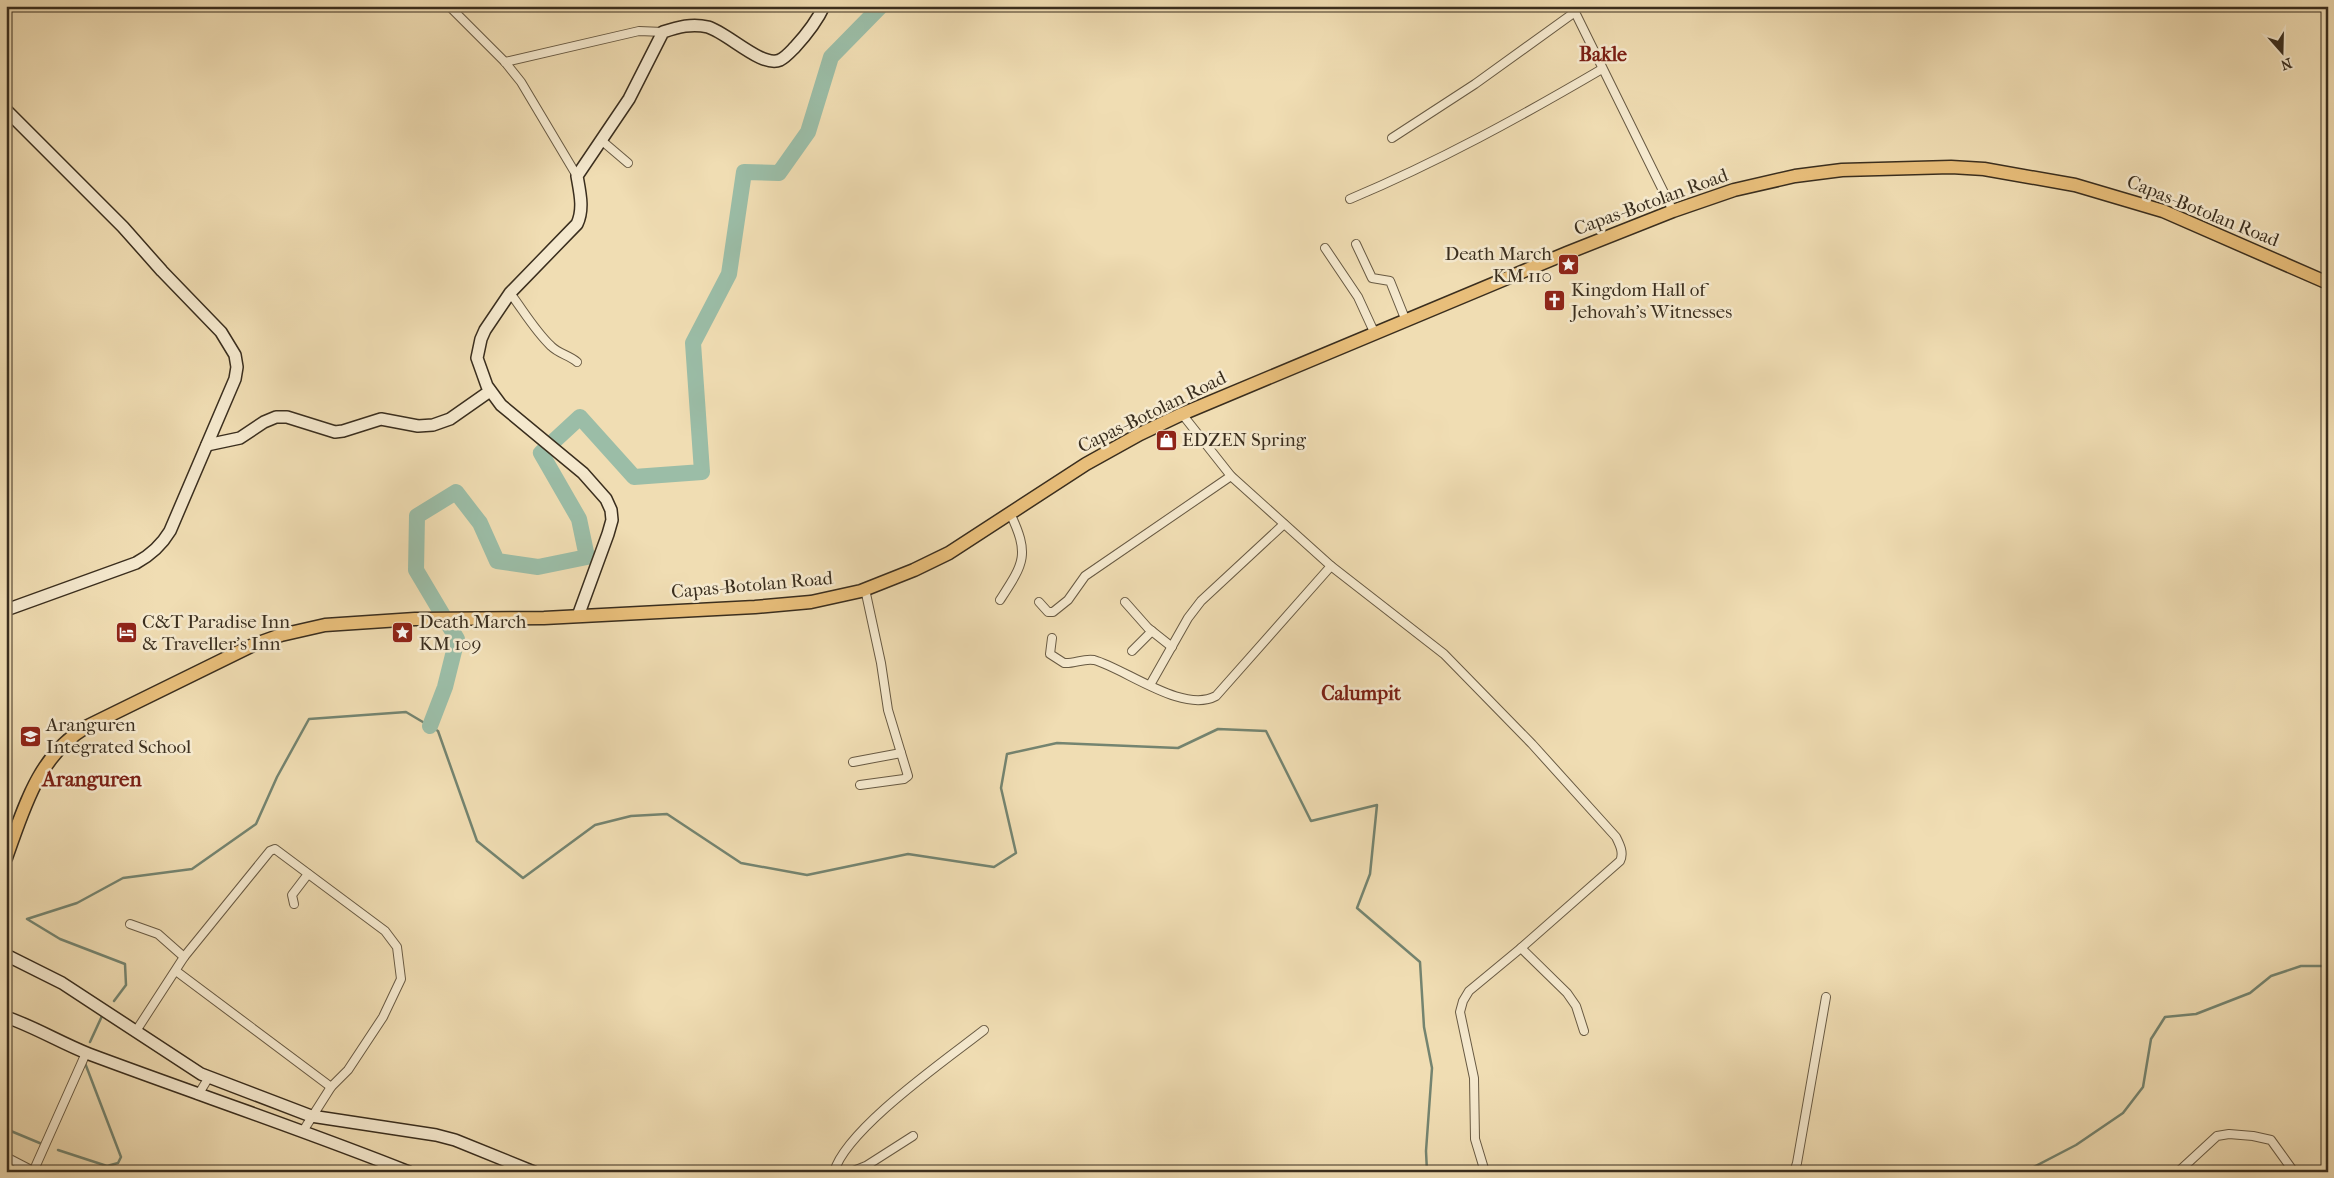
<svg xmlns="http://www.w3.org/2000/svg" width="2334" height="1178" viewBox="0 0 2334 1178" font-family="'IM FELL French Canon',serif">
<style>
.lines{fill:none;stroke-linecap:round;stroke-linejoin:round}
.stream{stroke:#748470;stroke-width:2.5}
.river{stroke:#9bbda7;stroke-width:16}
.street-casing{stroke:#685a43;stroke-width:10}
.secondary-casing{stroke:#3a2e1e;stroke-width:14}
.primary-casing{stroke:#3a2e1e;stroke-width:15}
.street{stroke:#f5e9ce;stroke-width:8}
.secondary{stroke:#f5e9ce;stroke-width:11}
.primary{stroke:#e8be7a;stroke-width:12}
.labels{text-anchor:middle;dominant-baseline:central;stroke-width:5;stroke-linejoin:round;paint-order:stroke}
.street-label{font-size:19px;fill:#3a2e1e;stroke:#f5e9ce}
.poi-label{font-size:19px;fill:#3a2e1e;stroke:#f5e9ce;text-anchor:start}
.neighbourhood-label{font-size:20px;font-weight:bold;fill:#7a1f14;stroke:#f5e9ce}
.quarter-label{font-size:21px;font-weight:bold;fill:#7a1f14;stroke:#f5e9ce}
</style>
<rect width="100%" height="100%" fill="#f0ddb3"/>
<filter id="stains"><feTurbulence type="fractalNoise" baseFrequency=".004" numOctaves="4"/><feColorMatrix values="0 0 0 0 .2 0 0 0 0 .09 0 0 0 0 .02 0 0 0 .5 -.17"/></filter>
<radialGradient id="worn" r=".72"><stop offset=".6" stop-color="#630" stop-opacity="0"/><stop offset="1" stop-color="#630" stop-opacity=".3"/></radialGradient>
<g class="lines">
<g class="stream">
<polyline points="114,1001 126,985 125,964 60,939 27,919 77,903 123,878 192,869 256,824 277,777 309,719 406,712 438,731 477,841 523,878 595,825 631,816 667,814 741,863 807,875 908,854 994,867 1016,853 1001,788 1007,754 1057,743 1178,748 1218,729 1266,731 1311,821 1377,805 1370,874 1357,908 1420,962 1424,1027 1432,1068 1426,1151 1427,1172"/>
<polyline points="90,1042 102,1016"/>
<polyline points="6,1129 42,1144"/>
<polyline points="58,1150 107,1166 118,1163 121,1157 85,1063"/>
<polyline points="2031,1172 2032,1168 2076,1145 2123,1113 2143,1087 2151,1039 2165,1017 2196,1014 2250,993 2271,976 2301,966 2328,966"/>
</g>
<polyline class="river" points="430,726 445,687 457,639 416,570 417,516 456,492 480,523 497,561 538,567 587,557 579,519 541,453 580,417 634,477 702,472 693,343 729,274 744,172 779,173 808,132 831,57 881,6"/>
<defs>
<g id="street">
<polyline points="449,6 505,62 521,82 577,176"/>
<polyline points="1572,6 1673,211"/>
<polyline points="505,62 639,31 663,32"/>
<polyline points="1392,138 1475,84 1575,12"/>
<polyline points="601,140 628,163"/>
<path d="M1350,199c88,-37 170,-82 252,-130"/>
<polyline points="1356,244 1372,278 1390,281 1406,321"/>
<polyline points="1325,248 1358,297 1375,334"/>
<path d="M510,293c13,17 25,38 41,53 8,8 18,9 26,16"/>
<path d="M1182,414l49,62 100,90 113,88 88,90 84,93c4,8 8,16 4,24l-99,87 -52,43 -6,10 -3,11 14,66 1,61 10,33"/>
<path d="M1000,600c24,-37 30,-45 10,-87"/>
<polyline points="1039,602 1048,612 1053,612 1068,600 1085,576 1231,476"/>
<polyline points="1125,602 1148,628 1172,647"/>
<path d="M1052,638l-2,16 14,9c10,1 20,-5 30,-3 32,9 89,54 122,36l115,-130"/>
<polyline points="1132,651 1152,631"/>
<polyline points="1150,685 1188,618 1201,601 1284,524"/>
<polyline points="853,762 901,753"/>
<polyline points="860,785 904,779 908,776 888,710 881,663 865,589"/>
<polyline points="294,904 292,895 308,874"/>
<polyline points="130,924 158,934 184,957"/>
<polyline points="1521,948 1567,993 1576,1006 1584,1031"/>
<polyline points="176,971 331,1087"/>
<polyline points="136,1031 184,957 270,851 275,849 385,931 397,947 401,979 383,1017 348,1070 331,1087 303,1131"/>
<polyline points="198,1095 209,1077"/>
<polyline points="6,1157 33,1171"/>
<polyline points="33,1172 86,1053"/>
<polyline points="379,1172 385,1162"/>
<path d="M834,1172c12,-43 113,-113 150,-142"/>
<polyline points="851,1172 866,1166 913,1136"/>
<polyline points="1794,1172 1797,1163 1826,997"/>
<polyline points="2178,1172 2217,1136 2229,1134 2253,1136 2271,1140 2294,1172"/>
</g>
<g id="secondary">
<path d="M6,110l117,117 39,44 59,61 14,23 2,12 -2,12 -65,152c-9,15 -19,24 -34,32l-130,47"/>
<polyline points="207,445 240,438 264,422 276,417 287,417 335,432 343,431 381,419 418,426 433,425 450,419 490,391"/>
<path d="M578,616l30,-82 4,-14 -1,-10 -5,-11 -23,-26 -82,-68 -14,-19 -10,-28 4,-19 4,-9 25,-37 67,-69c7,-15 3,-31 0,-48l52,-77 34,-67c15,-5 29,-9 45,-5 20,6 54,41 72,33 6,-3 11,-9 15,-13 11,-12 22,-26 29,-41"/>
<polyline points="6,955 62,983 201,1074 311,1116 436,1135 455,1140 534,1172"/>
<path d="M6,1017c29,10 55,26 83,37 107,40 215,76 320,118"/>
</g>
<path id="primary" d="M6,858c18,-50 32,-102 80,-131l167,-82 28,-10 44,-10 90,-6 129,-1 211,-11 56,-5 50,-11 53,-21 35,-17 137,-89 54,-30 42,-20 385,-161 106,-42 61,-21 61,-14 47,-6 109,-3 33,2 91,16 88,26 165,72"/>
</defs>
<use href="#street" class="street-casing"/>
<use href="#secondary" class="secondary-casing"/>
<use href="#primary" class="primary-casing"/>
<use href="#street" class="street"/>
<use href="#secondary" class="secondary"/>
<use href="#primary" class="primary"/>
</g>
<defs>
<symbol id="sight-square" viewBox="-11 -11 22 22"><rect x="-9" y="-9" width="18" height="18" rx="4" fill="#8f2418" stroke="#f5e9ce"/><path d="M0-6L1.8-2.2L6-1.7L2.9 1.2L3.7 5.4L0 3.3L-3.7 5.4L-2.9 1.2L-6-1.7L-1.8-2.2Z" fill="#fff"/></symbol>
<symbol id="church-square" viewBox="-11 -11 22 22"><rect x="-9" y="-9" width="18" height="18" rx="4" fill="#8f2418" stroke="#f5e9ce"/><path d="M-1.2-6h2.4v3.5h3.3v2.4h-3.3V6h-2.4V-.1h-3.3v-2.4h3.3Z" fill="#fff"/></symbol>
<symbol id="shop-square" viewBox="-11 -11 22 22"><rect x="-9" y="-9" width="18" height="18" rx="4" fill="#8f2418" stroke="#f5e9ce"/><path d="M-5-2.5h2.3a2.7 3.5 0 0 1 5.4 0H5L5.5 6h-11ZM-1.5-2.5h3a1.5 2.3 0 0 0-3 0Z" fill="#fff"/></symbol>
<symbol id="hotel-square" viewBox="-11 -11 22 22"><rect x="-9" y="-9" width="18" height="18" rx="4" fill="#8f2418" stroke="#f5e9ce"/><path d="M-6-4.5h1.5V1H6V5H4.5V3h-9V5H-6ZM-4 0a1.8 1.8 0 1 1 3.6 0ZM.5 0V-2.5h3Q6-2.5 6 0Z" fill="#fff"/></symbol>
<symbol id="school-square" viewBox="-11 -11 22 22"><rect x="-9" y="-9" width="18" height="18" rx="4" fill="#8f2418" stroke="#f5e9ce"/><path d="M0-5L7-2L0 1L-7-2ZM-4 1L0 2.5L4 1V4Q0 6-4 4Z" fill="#fff"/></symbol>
</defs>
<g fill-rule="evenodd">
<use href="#sight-square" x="1556" y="252" width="25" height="25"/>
<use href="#church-square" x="1542" y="288" width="25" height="25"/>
<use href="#shop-square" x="1154" y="428" width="25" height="25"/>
<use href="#hotel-square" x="114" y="620" width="25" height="25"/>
<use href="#sight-square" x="390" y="620" width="25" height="25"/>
<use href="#school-square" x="18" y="724" width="25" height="25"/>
</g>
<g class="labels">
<g class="street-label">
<text transform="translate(1651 202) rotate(-20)">Capas-Botolan Road</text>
<text transform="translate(2203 211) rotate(22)">Capas-Botolan Road</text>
<text transform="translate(1152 412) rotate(-26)">Capas-Botolan Road</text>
<text transform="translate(752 585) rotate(-5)">Capas-Botolan Road</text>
</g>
<g class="poi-label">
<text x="1552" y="254" text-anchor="end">Death March<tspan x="1552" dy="22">KM 110</tspan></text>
<text x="1571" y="290">Kingdom Hall of<tspan x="1571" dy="22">Jehovah's Witnesses</tspan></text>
<text x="1182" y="440">EDZEN Spring</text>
<text x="142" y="622">C&amp;T Paradise Inn<tspan x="142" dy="22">&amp; Traveller's Inn</tspan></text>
<text x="419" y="622">Death March<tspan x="419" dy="22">KM 109</tspan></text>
<text x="46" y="725">Aranguren<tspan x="46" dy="22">Integrated School</tspan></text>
</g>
<g class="neighbourhood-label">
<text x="1603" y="54">Bakle</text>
<text x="1361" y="693">Calumpit</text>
</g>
<g class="quarter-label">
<text x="92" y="779">Aranguren</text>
</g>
</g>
<rect width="2334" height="1178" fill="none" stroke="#f0ddb3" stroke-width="25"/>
<rect x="8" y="8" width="2319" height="1163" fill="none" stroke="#3a2e1e" stroke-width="2.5"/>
<rect x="12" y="12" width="2309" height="1153" fill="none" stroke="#3a2e1e"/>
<g transform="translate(2282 52) rotate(160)" stroke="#f5e9ce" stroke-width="4" paint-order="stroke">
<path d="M0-4L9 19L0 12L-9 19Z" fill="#3a2e1e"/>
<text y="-8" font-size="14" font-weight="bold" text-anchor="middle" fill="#3a2e1e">N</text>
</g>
<rect width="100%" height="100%" filter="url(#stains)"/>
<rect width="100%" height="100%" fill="url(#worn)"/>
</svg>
